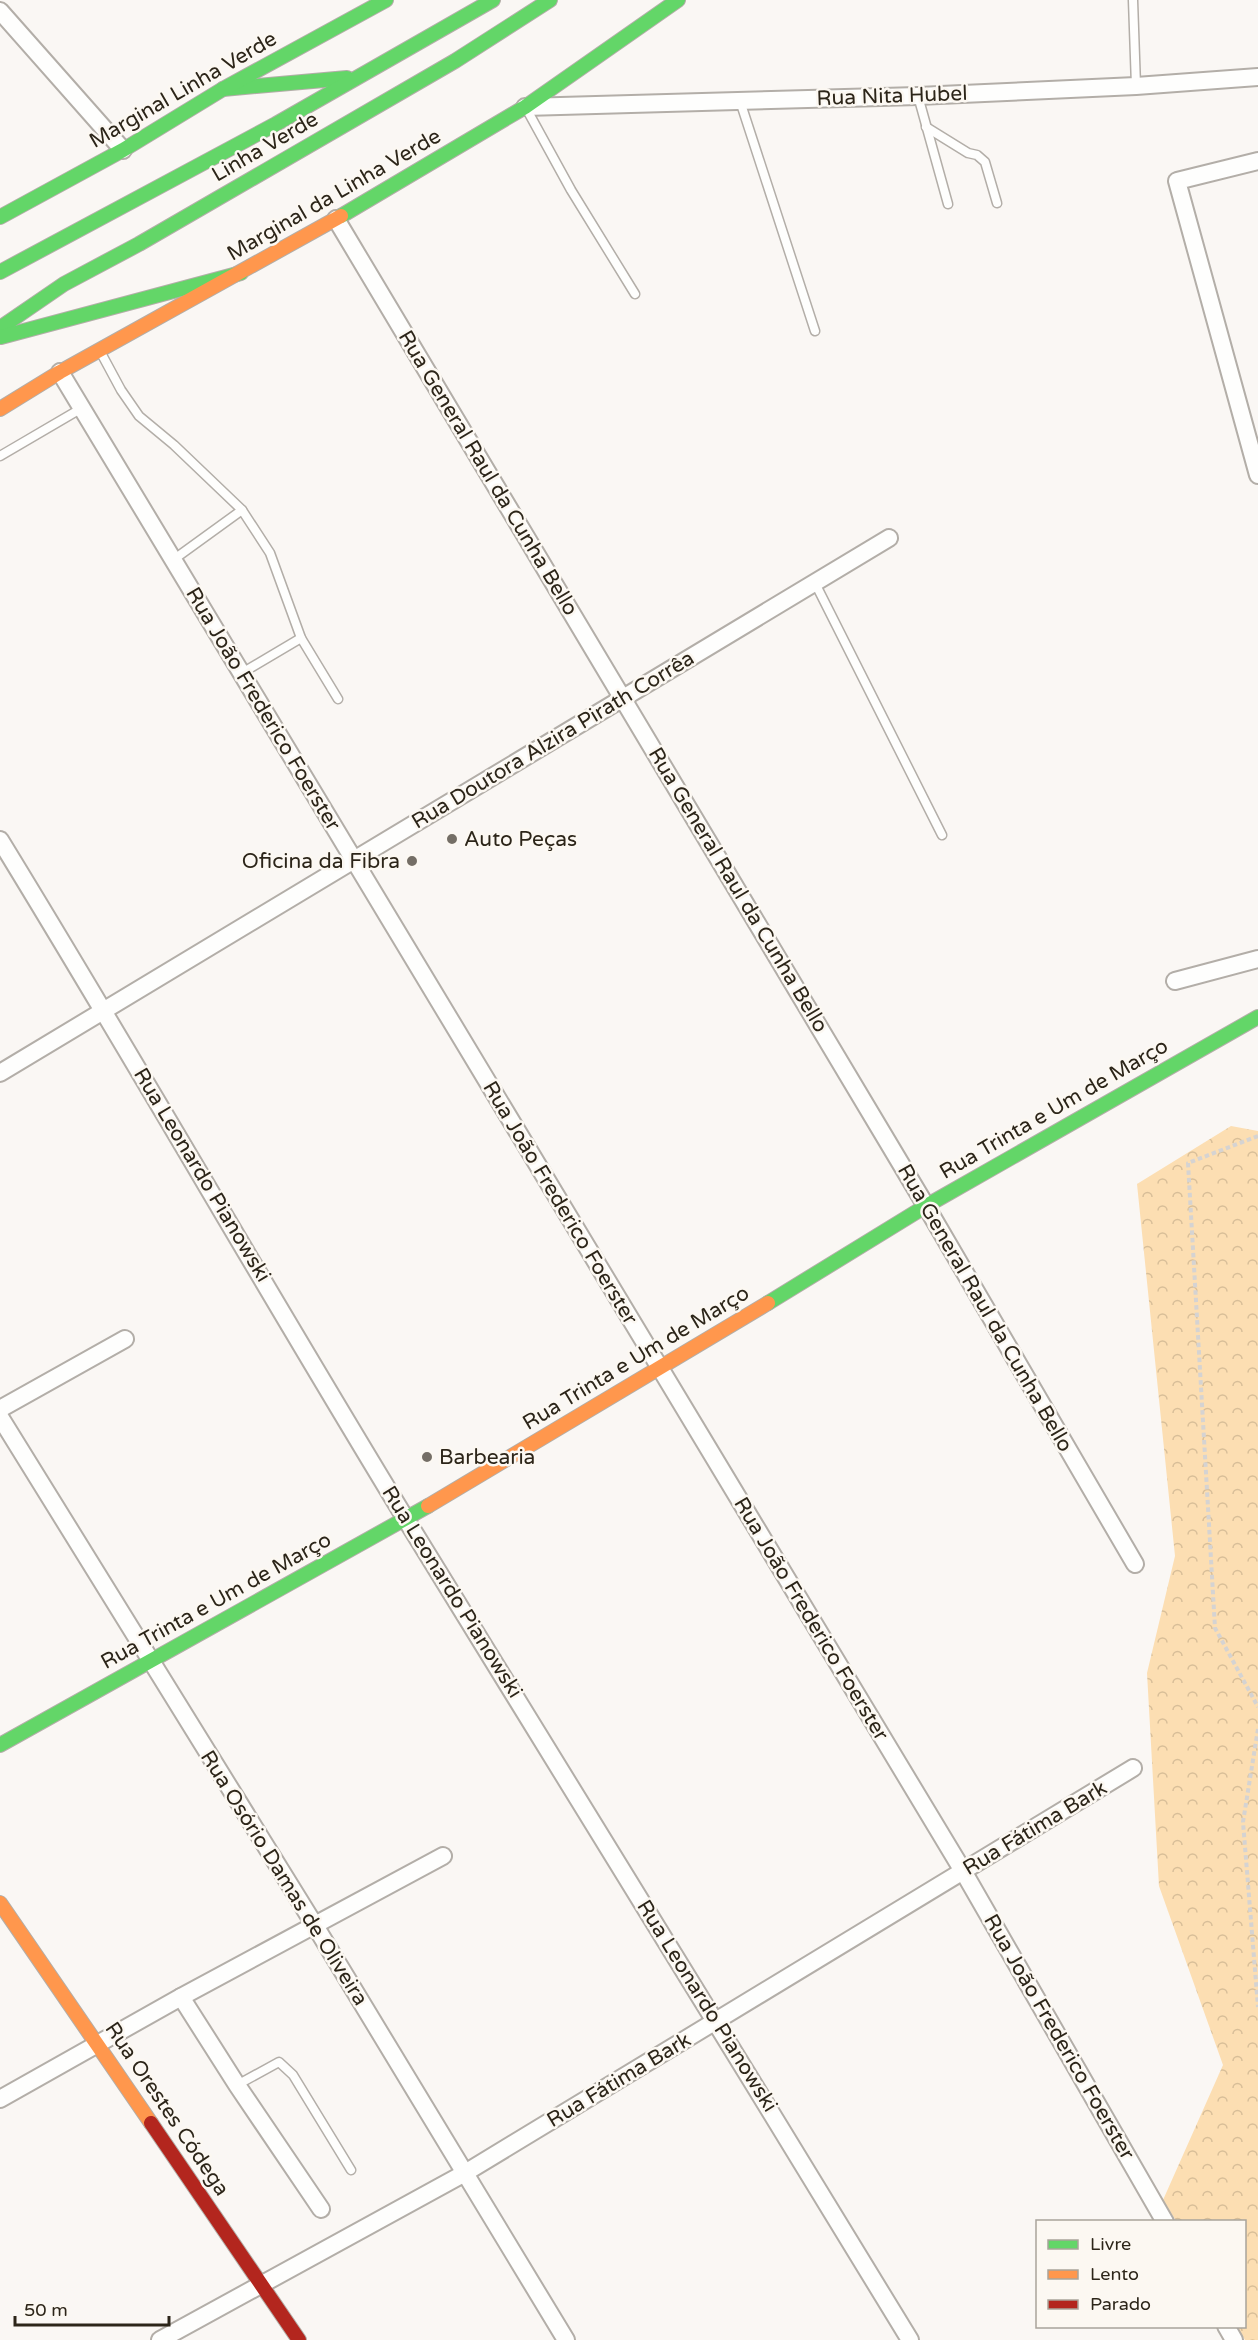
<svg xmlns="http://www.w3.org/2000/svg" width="1258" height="2340" viewBox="0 0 1258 2340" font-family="'Varela Round',sans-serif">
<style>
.forest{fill:url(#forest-crowns)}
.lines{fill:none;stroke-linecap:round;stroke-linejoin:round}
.lane-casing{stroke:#b3aea8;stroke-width:11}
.street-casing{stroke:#b3aea8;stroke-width:20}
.fast-casing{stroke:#b3aea8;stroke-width:16}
.slow-casing{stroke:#b3aea8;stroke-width:16}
.jam-casing{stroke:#b3aea8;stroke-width:16}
.path{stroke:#d5d3d2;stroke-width:4;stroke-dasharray:4.5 3;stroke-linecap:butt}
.lane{stroke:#fefefd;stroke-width:8}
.street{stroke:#fefefd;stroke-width:16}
.fast{stroke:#63d668;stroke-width:14}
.slow{stroke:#ff974d;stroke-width:14}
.jam{stroke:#b3261e;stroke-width:14}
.poi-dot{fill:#746e66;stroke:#fcf8f2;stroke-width:2}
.labels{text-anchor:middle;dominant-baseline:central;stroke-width:5;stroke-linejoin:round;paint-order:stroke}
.street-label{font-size:21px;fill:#2c2519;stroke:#fcf8f2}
.poi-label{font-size:21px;fill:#2c2519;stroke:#fcf8f2;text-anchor:start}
</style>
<defs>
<pattern id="forest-crowns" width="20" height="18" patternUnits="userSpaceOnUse" patternTransform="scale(1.5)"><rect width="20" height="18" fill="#fcdeb2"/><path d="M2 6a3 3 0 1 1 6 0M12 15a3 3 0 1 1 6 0" fill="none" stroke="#d8be98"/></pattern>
</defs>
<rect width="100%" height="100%" fill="#faf7f4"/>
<polygon class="forest" points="1231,1126 1258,1131 1258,2340 1245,2340 1237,2327 1244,2326 1244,2222 1176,2221 1163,2200 1223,2065 1159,1886 1147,1673 1175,1556 1137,1184"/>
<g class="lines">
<defs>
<g id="lane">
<polyline points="1133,0 1136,86"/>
<polyline points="918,96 948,204"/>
<polyline points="740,101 815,331"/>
<polyline points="526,108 571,190 635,294"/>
<polyline points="926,127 968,153 977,155 985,162 997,203"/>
<polyline points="100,351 121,390 139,416 174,445 242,510 270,553 301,638 338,699"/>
<polyline points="0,456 82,408"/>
<polyline points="173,560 242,510"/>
<polyline points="815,583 942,835"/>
<polyline points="242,673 301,638"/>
<polyline points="237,2085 279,2062 293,2075 351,2170"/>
</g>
<g id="street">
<polyline points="0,11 123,150"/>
<polyline points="525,107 918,96 1136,86 1258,77"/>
<polyline points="1258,161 1177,181 1258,475"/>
<polyline points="336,219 926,1206 1135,1564"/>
<polyline points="60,372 963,1871 1165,2222"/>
<path d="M0,840c138,225 269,455 407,681 167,274 337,545 503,819"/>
<polyline points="1175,981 1258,959"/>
<polyline points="0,1073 889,538"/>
<polyline points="0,1409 125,1339"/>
<polyline points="0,1417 314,1924 566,2340"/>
<polyline points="181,1997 237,2085 321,2209"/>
<polyline points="0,2099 181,1997 443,1856"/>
<polyline points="1226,2326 1234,2340"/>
<polyline points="160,2340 465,2173 1133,1768"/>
</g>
<g id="fast">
<polyline points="223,89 347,78"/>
<polyline points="341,216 525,107 678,0"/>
<polyline points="0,217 123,150 223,89 386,0"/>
<polyline points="0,272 276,124 493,0"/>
<polyline points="0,328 64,284 139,244 455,61 550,0"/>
<polyline points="1,337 241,273"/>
<polyline points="768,1303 926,1206 1258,1017"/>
<polyline points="0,1745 428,1506"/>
</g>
<g id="slow">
<polyline points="0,409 60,372 341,216"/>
<polyline points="428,1506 768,1303"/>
<polyline points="0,1903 151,2123"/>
</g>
<polyline id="jam" points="151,2123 299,2340"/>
</defs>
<use href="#lane" class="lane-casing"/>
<use href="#street" class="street-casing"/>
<use href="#fast" class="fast-casing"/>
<use href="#slow" class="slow-casing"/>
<use href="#jam" class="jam-casing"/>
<g class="path">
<polyline points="1258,1136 1188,1163 1215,1628 1258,1707"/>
<polyline points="1258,1729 1243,1822 1258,2007"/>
</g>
<use href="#lane" class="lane"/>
<use href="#street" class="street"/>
<use href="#fast" class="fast"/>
<use href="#slow" class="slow"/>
<use href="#jam" class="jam"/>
</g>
<g class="poi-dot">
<circle cx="452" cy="839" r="6"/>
<circle cx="412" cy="861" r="6"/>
<circle cx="427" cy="1457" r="6"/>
</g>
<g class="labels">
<g class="street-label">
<text transform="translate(183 90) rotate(-30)">Marginal Linha Verde</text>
<text transform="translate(892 96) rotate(-2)">Rua Nita Hubel</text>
<text transform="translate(265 147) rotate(-30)">Linha Verde</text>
<text transform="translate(334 195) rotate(-30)">Marginal da Linha Verde</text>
<text transform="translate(488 473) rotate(59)">Rua General Raul da Cunha Bello</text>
<text transform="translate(263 709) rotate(59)">Rua João Frederico Foerster</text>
<text transform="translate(553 740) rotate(-31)">Rua Doutora Alzira Pirath Corrêa</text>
<text transform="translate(738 890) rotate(59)">Rua General Raul da Cunha Bello</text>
<text transform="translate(1054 1109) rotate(-30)">Rua Trinta e Um de Março</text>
<text transform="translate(202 1175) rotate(59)">Rua Leonardo Pianowski</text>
<text transform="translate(560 1203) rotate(59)">Rua João Frederico Foerster</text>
<text transform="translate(985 1308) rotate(60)">Rua General Raul da Cunha Bello</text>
<text transform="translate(636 1358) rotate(-31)">Rua Trinta e Um de Março</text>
<text transform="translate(452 1592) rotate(58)">Rua Leonardo Pianowski</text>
<text transform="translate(216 1601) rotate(-29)">Rua Trinta e Um de Março</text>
<text transform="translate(811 1619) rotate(59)">Rua João Frederico Foerster</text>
<text transform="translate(1035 1828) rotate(-31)">Rua Fátima Bark</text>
<text transform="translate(284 1878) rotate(58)">Rua Osório Damas de Oliveira</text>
<text transform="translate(707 2006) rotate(58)">Rua Leonardo Pianowski</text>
<text transform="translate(1059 2037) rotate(60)">Rua João Frederico Foerster</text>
<text transform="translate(619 2080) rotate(-31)">Rua Fátima Bark</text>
<text transform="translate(167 2109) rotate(56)">Rua Orestes Códega</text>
</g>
<g class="poi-label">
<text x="464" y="839">Auto Peças</text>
<text x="400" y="861" text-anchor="end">Oficina da Fibra</text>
<text x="439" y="1457">Barbearia</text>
</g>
</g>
<rect x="1036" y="2220" width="210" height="108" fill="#fcf8f2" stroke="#a9a49b" stroke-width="1.5"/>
<rect x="1048" y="2240" width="30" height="9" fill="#63d668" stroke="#a9a49b" stroke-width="1.5"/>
<text x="1090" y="2250" font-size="18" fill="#2c2519">Livre</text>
<rect x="1048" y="2270" width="30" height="9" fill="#ff974d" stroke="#a9a49b" stroke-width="1.5"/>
<text x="1090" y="2280" font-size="18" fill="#2c2519">Lento</text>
<rect x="1048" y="2300" width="30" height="9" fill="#b3261e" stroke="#a9a49b" stroke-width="1.5"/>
<text x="1090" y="2310" font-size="18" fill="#2c2519">Parado</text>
<path d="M15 2316v9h154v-9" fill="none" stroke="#2c2519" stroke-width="3"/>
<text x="24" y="2316" font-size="18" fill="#2c2519" stroke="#fcf8f2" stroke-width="4.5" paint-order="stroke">50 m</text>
</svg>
